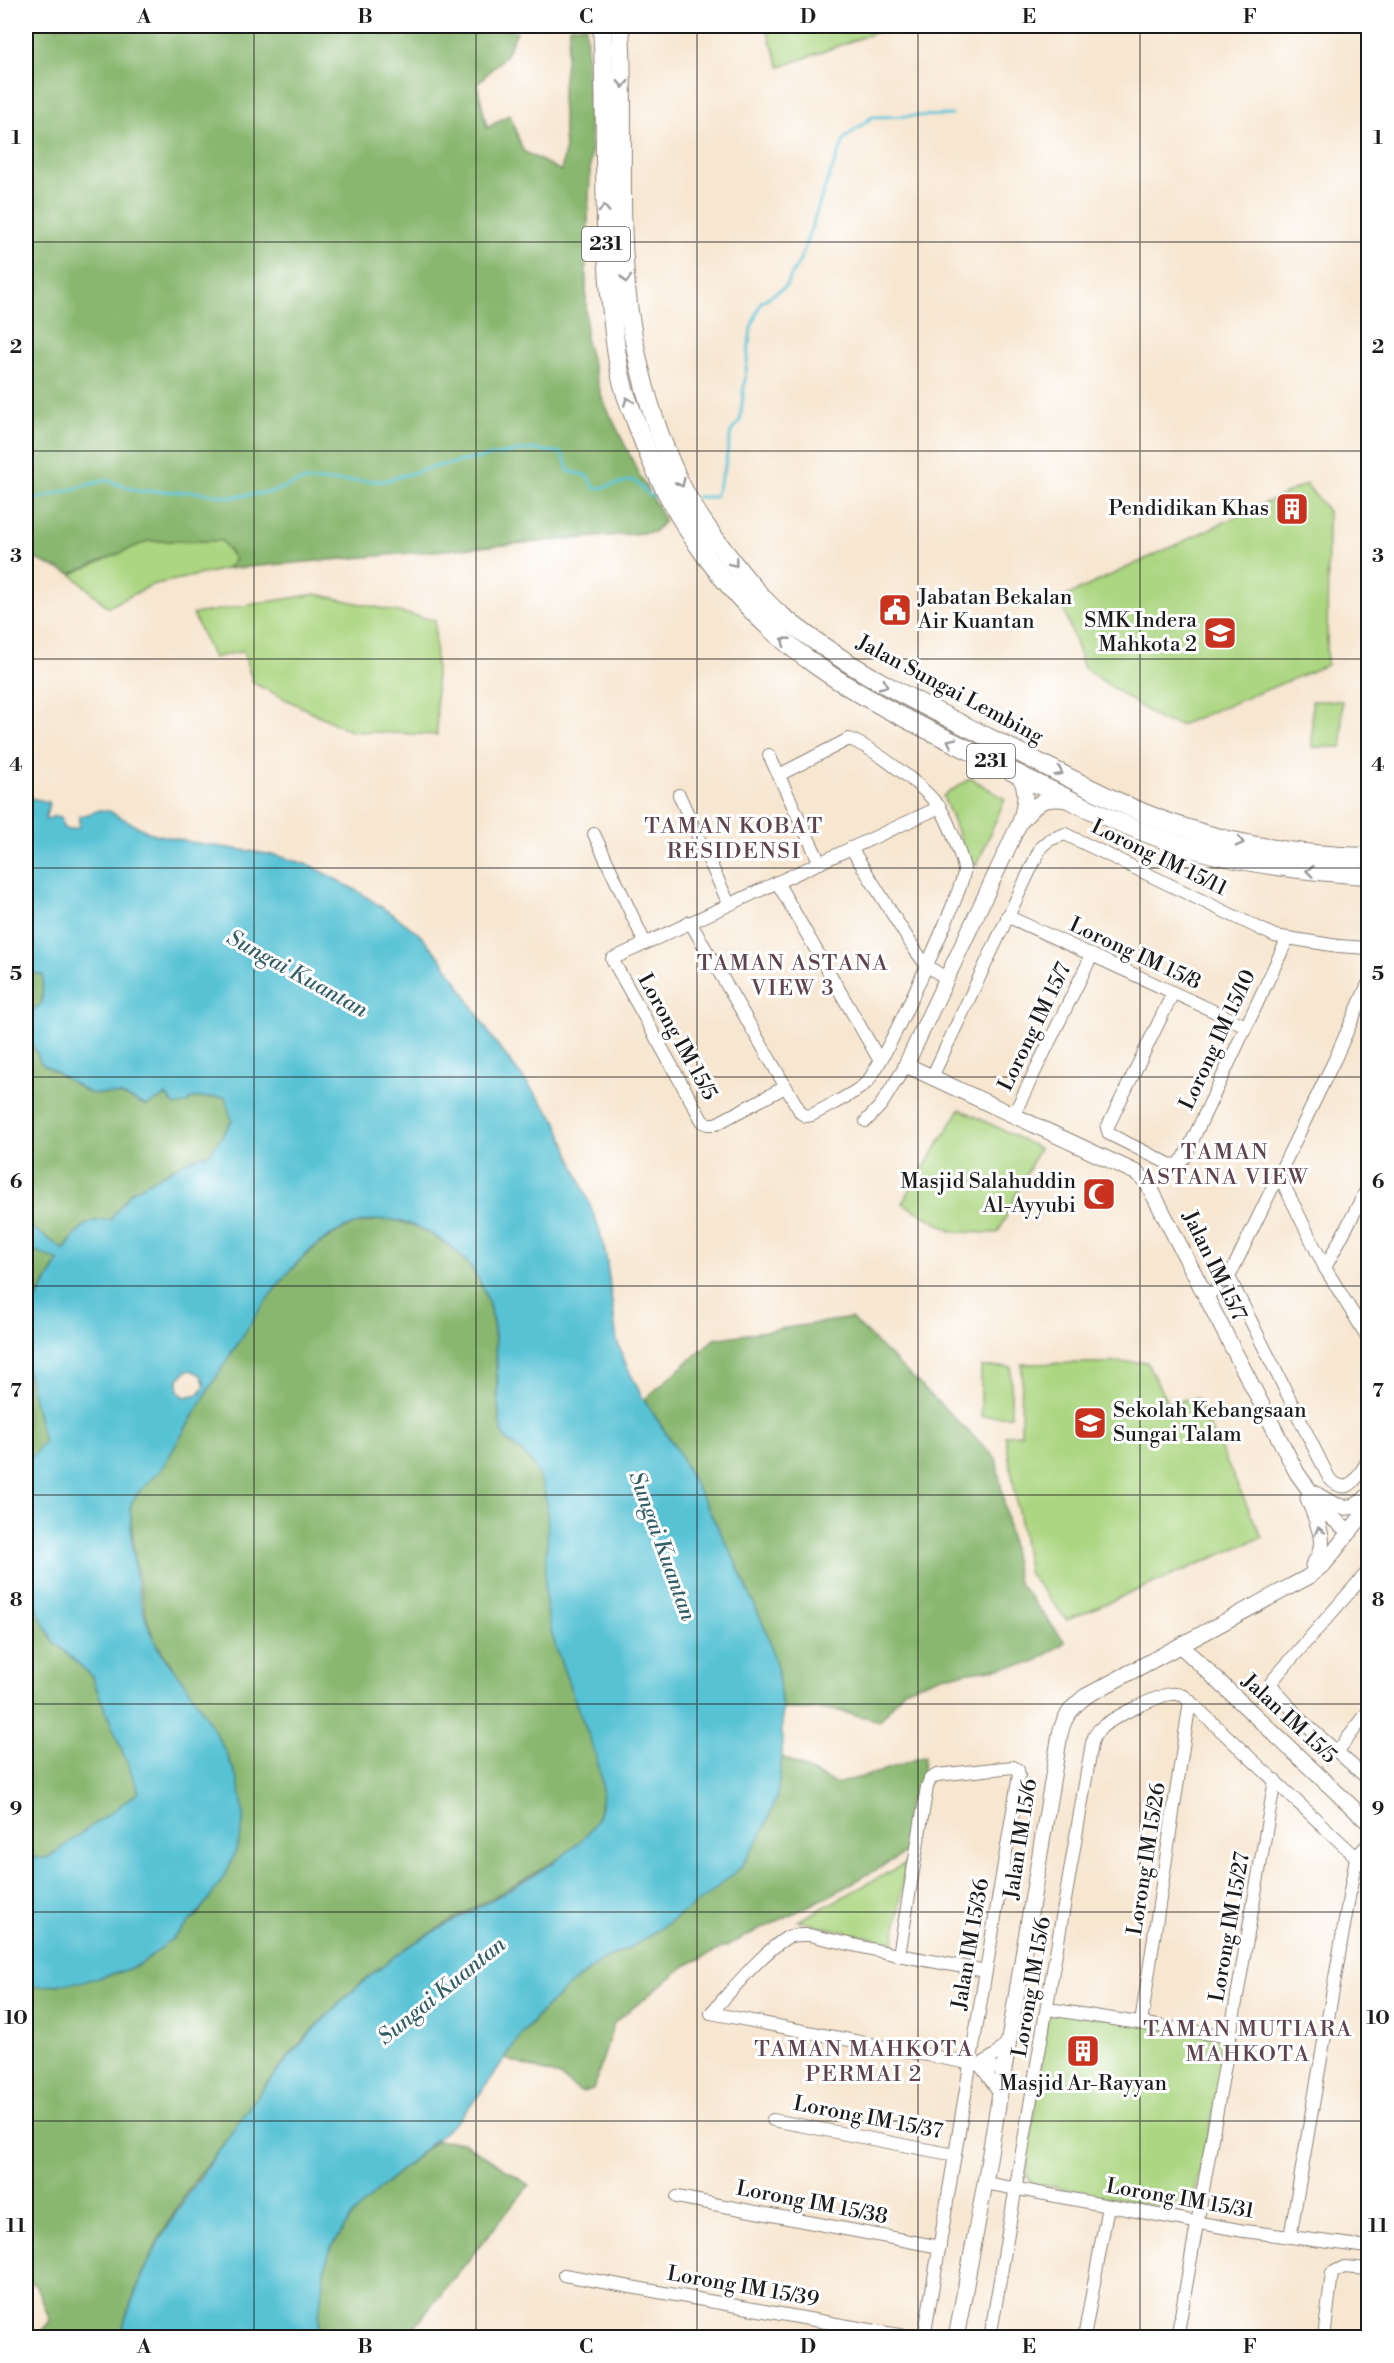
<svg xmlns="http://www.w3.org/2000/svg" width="1394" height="2363" viewBox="0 0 1394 2363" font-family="'Libre Bodoni',serif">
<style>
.green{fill:#acd681;stroke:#64794e;stroke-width:1.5}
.forest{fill:#89b76f;stroke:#526a46;stroke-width:1.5}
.water{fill:#59c2d5;stroke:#3a6f78;stroke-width:1.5;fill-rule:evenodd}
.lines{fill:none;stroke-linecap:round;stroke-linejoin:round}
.stream{stroke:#59c2d5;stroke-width:3}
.minor-casing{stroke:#8a8176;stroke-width:14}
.tertiary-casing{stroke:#8a8176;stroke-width:17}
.primary-casing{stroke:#8a8176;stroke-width:20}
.minor{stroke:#fff;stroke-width:12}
.tertiary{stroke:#fff;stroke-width:15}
.primary{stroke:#fff;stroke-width:18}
.oneway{stroke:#999}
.grid{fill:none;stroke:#1c1c1c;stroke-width:1.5;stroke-opacity:0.55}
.labels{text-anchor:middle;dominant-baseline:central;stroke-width:6;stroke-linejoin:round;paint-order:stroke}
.shield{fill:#fff;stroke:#606060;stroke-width:1.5}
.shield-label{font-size:20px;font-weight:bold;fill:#1c1c1c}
.poi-label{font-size:21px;fill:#1c1c1c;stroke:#fff;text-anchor:end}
.street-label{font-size:21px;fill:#1c1c1c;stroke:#fff}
.neighbourhood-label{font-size:22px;letter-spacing:1.5px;fill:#5f4450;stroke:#fff}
.water-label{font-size:22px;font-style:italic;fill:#345e66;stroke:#fff}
.neatline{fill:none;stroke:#1c1c1c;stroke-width:2}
.grid-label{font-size:20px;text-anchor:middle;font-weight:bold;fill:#1c1c1c}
</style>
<rect width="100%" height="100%" fill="#fff"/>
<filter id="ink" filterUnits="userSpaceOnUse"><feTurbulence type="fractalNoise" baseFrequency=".0167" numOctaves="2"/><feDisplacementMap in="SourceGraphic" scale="12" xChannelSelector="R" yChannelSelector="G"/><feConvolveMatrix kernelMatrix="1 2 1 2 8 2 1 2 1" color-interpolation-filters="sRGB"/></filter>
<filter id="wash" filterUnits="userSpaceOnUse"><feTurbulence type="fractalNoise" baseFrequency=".008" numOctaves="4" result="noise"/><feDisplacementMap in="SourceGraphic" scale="24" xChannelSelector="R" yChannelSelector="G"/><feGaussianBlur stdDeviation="1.35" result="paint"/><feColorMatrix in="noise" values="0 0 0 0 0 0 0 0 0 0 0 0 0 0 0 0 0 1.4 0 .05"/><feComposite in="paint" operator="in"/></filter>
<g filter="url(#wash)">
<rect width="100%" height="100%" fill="#f7e6d0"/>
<g class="green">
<polygon points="765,26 893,26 780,67"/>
<polygon points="1306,484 1328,511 1327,665 1180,725 1160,720 1084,668 1060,599"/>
<polygon points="148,541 222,541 235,560 226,569 152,585 108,607 71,574"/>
<polygon points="316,594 435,620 437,735 350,731 253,683 243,651 213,658 193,614"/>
<rect x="1312" y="701" width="30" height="46"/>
<polygon points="971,778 1005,799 977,865 969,861 943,796"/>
<polygon points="960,1109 1039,1148 998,1233 953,1232 902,1203"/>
<polygon points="1147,1362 1167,1403 1196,1398 1262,1537 1067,1620 1029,1574 1005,1435 1021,1434 1022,1364"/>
<rect x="981" y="1367" width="30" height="49"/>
<polygon points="906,1863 894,1943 798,1921"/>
<polygon points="1048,2009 1230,2037 1192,2206 1183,2211 1032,2183 1026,2175"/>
</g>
<g class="forest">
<polygon points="26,26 502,26 502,29 517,32 505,56 477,84 487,128 510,114 523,151 561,171 565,150 562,96 570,26 586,26 591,150 586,266 586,341 602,398 640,476 665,521 654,532 226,569 235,560 222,541 148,541 71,574 26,555"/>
<path d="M26,972l17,3 -1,28 -10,8 -2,28 12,24 47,30 33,2 25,11 19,-11 26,3 34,-1 6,24 -22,32 -21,7 -58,32 -21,29c-26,-3 -32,11 -47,29l-29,-21h-8z"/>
<path d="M387,1219c22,3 39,12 57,24 65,43 47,116 56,181 3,21 12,18 25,31 10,9 16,23 19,37 11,43 -4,89 6,133 7,30 19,60 30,87 11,28 25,58 21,89 -1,11 -5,23 -12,32 -12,16 -34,28 -51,38 -46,29 -96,51 -140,83 -55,39 -103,91 -143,145 -13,17 -24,35 -37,52 -7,10 -15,18 -22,28 -33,47 -61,103 -76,158h-84l14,-16 -13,-34 -11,-8v-292l33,-2 138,-69 32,-51 -6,-115 -40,-68 -29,-42 -8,-26 -11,-52 -5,-55c5,-16 21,-26 32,-39 42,-70 110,-212 189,-242 11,-4 24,-5 36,-7z"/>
<polygon points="26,1247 59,1260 26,1317"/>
<polygon points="851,1318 996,1458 1018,1582 1065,1642 1034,1663 942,1676 904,1690 880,1721 835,1710 782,1709 777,1668 767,1633 731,1552 674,1445 644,1400 714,1339"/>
<polygon points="26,1365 44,1442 26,1464"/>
<polygon points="26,1588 52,1640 91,1675 139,1792 47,1858 26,1857"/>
<polygon points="925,1756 909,1851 831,1895 685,1966 614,2023 593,2090 581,2092 558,2076 505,2059 518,2039 541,2012 569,1986 602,1961 638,1943 762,1834 777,1796 782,1757 836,1784 876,1773"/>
<path d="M436,2141l27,1 66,43 -121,150 1,2 -92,1c4,-23 1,-48 7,-70 16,-57 70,-90 112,-127z"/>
</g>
<path class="water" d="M26,797l23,5 -4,18 10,-4 6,1 2,10 5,3 11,-3v-10l21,-7 9,1 41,22 46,10 79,12 37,11 47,26 42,28 18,14 20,22 18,25 35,57 65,84 42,106 7,28 11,85 10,26 17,33 30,45 57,107 36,81 10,35 5,41v48l-5,39 -15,38 -21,33 -30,26 -38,27 -35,23 -36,18 -33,25 -28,26 -23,27 -35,51 -25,30 -71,62 -35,34 -21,32 -7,23 -7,66h-197c20,-71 55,-127 98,-185 14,-19 26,-40 41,-58 42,-53 87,-103 143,-143 44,-31 176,-87 195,-132 15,-36 -6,-77 -19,-110 -7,-19 -14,-39 -21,-58 -7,-22 -13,-46 -12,-69 0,-29 6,-59 0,-88 -4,-14 -9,-29 -20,-39 -12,-12 -23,-13 -25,-32 -6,-52 4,-108 -28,-154 -14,-22 -55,-47 -81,-49 -71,-6 -118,69 -151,120 -28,42 -52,85 -78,128 -10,13 -27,23 -32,39 2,41 6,96 24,133 7,16 19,28 29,41 16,22 47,74 54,99 5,15 8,34 5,50 -11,50 -48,93 -87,123 -6,4 -12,10 -19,13 -35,15 -72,19 -110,21v-130l21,1 92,-66 -48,-117 -39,-35 -26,-52v-34l2,-2 -2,-14v-74l18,-22 -18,-77v-48l33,-56 -33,-14v-18h8l30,21c15,-19 20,-32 46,-30l21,-28 58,-32 21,-7 22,-32 -7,-24 -33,1 -4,5 -13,3 -9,-11 -19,11 -25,-11 -33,-2 -48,-30 -11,-24 2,-28 10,-8 1,-28 -17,-3zM191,1370l10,5 4,10 -6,9 -14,3 -7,-6v-12l8,-8z"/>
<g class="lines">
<g class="stream">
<polyline points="696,497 715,497 725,466 731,432 740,421 751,328 761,302 785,287 801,258 826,184 845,138 872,117 952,115"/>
<polyline points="26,500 29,501 106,480 138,491 195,492 231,497 272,492 302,481 383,481 442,465 530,449 562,453 569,471 587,476 596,489 633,480 651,496 662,496"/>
</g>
</g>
</g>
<g filter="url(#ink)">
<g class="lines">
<defs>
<g id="minor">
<polyline points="769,755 820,863"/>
<polyline points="679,795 729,904"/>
<polyline points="594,834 645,943"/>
<polyline points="851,848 915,950 926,965 947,979"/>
<polyline points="777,882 880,1061"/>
<polyline points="1007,916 1246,1026"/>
<path d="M690,922l111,191 5,3 6,-1c14,-8 45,-22 55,-33 16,-17 96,-190 97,-211 0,-7 -4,-16 -6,-22 -5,-14 -10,-30 -19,-42 -14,-20 -67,-60 -90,-68l-70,36"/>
<polyline points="1173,993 1107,1128 1109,1134 1171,1165 1178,1164 1184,1158 1288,938"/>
<polyline points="932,1077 1041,847 1049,840 1065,834 1275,936 1338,946 1368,948"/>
<polyline points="785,1087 716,1124 708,1124 703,1122 612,959 940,807"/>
<polyline points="1013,1116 1092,955"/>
<polyline points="866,1121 881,1105 906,1065"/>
<polyline points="1278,1173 1325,1268 1368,1338"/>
<polyline points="1325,1268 1368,1187"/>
<path d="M1229,1277l100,201c20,21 29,-2 39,-18"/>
<polyline points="1206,1297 1229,1277 1335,1059 1368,984"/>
<polyline points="1368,1571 1272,1681 1273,1687 1301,1720 1368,1779"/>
<polyline points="1337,1752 1368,1712"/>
<polyline points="1356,1857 1368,1844"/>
<polyline points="899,1955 927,1787 930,1779 937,1775 1013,1767 1018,1770 1019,1775 924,2338"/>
<polyline points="1048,2009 1230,2037"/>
<path d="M711,2013c21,-23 50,-59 75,-75 7,-4 15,-3 23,-3l84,19 93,17"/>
<polyline points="711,2013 1004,2070"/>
<polyline points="1141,2023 1190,1701"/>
<polyline points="1000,2093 980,2065 997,2054 1009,2040"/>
<polyline points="773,2120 955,2155"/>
<polyline points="985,2183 1244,2231 1368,2247"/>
<polyline points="677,2197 940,2247"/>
<polyline points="1290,2237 1356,1857"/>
<polyline points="564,2275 915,2338"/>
<path d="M990,2338l102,-595c2,-7 4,-12 10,-16 12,-10 53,-30 68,-33 5,-1 9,0 14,2l184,172"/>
<polyline points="1084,2338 1108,2206"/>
<polyline points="1177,2338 1275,1780"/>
<polyline points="1324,2338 1332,2273 1344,2267 1368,2269"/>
</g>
<g id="tertiary">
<path d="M1018,774c11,16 7,30 2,48l-114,243 231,108 10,9 150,291 28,39 25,20"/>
<path d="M1022,820c16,-18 21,-24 46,-20"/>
<path d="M1314,1493c20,13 36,23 54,3"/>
<path d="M1308,1498c8,22 23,47 5,67"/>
<polyline points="1181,1646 1368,1822"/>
<path d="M956,2338l29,-155 75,-449c4,-18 12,-27 26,-38l222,-119 17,-14 43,-55"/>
</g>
<g id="primary">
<path d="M602,26c6,96 -1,192 10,288 2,23 5,48 11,71 3,13 9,25 13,37 34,98 96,184 181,244 55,39 118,67 178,97 65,32 129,66 199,86 57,16 115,22 174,26"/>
<path d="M620,26c5,87 -2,175 6,262 7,67 26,137 55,197 14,28 35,56 54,80 14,18 30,38 48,52 70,56 147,92 227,131 55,27 111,59 169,78 60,20 127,30 189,31"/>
</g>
</defs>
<use href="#minor" class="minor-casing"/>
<use href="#tertiary" class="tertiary-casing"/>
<use href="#primary" class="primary-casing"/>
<use href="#minor" class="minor"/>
<use href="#tertiary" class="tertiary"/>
<use href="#primary" class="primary"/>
</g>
<defs><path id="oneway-chevron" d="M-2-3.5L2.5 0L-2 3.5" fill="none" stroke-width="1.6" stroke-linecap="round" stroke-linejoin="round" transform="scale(1.5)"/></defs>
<g class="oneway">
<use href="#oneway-chevron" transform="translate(623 84) rotate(90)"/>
<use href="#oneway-chevron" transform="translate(604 209) rotate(-92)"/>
<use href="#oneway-chevron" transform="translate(626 279) rotate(86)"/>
<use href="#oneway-chevron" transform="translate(628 401) rotate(-110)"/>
<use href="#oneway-chevron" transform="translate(681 483) rotate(64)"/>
<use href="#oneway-chevron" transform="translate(734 563) rotate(52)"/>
<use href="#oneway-chevron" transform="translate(785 641) rotate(-141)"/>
<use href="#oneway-chevron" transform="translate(884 685) rotate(28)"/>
<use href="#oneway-chevron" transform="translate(951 742) rotate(-154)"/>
<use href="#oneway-chevron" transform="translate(1059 772) rotate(26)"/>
<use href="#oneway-chevron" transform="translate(1240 842) rotate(13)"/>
<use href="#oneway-chevron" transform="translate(1310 871) rotate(-173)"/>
<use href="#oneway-chevron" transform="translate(1319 1531) rotate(-105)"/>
</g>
</g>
<path class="grid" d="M254,26v2312M476,26v2312M697,26v2312M918,26v2312M1140,26v2312M26,242h1342M26,451h1342M26,659h1342M26,868h1342M26,1077h1342M26,1286h1342M26,1495h1342M26,1704h1342M26,1912h1342M26,2121h1342"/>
<defs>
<symbol id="building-square" viewBox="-11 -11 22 22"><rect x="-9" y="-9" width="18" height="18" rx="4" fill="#c8321e" stroke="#fff"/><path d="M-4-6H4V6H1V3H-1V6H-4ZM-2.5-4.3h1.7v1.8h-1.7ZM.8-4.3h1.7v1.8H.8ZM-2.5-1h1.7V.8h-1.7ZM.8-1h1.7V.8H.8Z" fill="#fff"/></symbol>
<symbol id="civic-square" viewBox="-11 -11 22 22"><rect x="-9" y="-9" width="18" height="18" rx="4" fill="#c8321e" stroke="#fff"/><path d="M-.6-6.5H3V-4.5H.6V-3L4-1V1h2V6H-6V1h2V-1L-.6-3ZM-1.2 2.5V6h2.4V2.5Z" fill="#fff"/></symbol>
<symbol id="school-square" viewBox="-11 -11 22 22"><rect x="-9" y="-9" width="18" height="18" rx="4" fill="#c8321e" stroke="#fff"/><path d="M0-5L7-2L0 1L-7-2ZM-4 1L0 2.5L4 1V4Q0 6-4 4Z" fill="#fff"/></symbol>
<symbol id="mosque-square" viewBox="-11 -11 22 22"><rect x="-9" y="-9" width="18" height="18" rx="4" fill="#c8321e" stroke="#fff"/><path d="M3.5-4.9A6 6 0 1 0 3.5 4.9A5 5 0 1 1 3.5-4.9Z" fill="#fff"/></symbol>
</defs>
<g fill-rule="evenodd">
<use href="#building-square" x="1273" y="490" width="38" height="38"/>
<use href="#civic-square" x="876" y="591" width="38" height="38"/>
<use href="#school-square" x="1201" y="614" width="38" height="38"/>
<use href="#mosque-square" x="1080" y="1175" width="38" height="38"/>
<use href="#school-square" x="1071" y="1404" width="38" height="38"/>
<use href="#building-square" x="1064" y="2032" width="38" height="38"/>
</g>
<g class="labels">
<g class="shield">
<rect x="582" y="227" width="48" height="34" rx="4.5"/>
<rect x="967" y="744" width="48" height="34" rx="4.5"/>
</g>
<g class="shield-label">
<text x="606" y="244">231</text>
<text x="991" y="761">231</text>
</g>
<g class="poi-label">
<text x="1269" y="509">Pendidikan Khas</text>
<text x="918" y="598" text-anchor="start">Jabatan Bekalan<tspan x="918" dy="24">Air Kuantan</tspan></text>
<text x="1197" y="621">SMK Indera<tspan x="1197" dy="24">Mahkota 2</tspan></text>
<text x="1076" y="1182">Masjid Salahuddin<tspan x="1076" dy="24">Al-Ayyubi</tspan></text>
<text x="1113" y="1411" text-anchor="start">Sekolah Kebangsaan<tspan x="1113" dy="24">Sungai Talam</tspan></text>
<text x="1083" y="2084" text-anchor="middle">Masjid Ar-Rayyan</text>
</g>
<g class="street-label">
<text transform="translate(950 690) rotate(28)">Jalan Sungai Lembing</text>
<text transform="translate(1159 858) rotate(26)">Lorong IM 15/11</text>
<text transform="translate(1135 954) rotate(25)">Lorong IM 15/8</text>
<text transform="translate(1035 1027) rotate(-64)">Lorong IM 15/7</text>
<text transform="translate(677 1037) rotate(61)">Lorong IM 15/5</text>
<text transform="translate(1218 1040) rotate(-65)">Lorong IM 15/10</text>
<text transform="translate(1214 1266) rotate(64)">Jalan IM 15/7</text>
<text transform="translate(1289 1719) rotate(43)">Jalan IM 15/5</text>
<text transform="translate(1021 1839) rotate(-81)">Jalan IM 15/6</text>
<text transform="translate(1147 1859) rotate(-81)">Lorong IM 15/26</text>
<text transform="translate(1230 1927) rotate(-80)">Lorong IM 15/27</text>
<text transform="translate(971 1944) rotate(-80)">Jalan IM 15/36</text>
<text transform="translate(1032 1987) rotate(-80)">Lorong IM 15/6</text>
<text transform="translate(868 2118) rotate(11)">Lorong IM 15/37</text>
<text transform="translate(1180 2199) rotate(10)">Lorong IM 15/31</text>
<text transform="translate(812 2203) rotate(11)">Lorong IM 15/38</text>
<text transform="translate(743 2287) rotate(10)">Lorong IM 15/39</text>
</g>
<g class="neighbourhood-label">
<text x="734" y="826">TAMAN KOBAT<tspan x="734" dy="25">RESIDENSI</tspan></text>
<text x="793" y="963">TAMAN ASTANA<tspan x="793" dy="25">VIEW 3</tspan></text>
<text x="1225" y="1152">TAMAN<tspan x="1225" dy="25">ASTANA VIEW</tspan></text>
<text x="1248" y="2029">TAMAN MUTIARA<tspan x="1248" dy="25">MAHKOTA</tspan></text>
<text x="864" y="2049">TAMAN MAHKOTA<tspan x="864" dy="25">PERMAI 2</tspan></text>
</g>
<g class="water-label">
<text transform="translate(297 974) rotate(29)">Sungai Kuantan</text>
<text transform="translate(662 1546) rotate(70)">Sungai Kuantan</text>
<text transform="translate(442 1991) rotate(-39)">Sungai Kuantan</text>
</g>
</g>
<rect width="1394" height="2363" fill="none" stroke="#fff" stroke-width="66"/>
<rect x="33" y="33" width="1328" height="2297" class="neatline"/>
<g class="grid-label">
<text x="144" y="23">A</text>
<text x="365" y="23">B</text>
<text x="586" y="23">C</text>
<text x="808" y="23">D</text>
<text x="1029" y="23">E</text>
<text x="1250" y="23">F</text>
<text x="16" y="144">1</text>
<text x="1378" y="144">1</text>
<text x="16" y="353">2</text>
<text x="1378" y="353">2</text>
<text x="16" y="562">3</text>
<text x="1378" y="562">3</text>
<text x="16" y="771">4</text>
<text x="1378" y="771">4</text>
<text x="16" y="980">5</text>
<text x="1378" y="980">5</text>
<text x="16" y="1188">6</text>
<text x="1378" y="1188">6</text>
<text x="16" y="1397">7</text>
<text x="1378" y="1397">7</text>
<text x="16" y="1606">8</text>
<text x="1378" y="1606">8</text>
<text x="16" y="1815">9</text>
<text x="1378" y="1815">9</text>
<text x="16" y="2024">10</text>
<text x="1378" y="2024">10</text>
<text x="16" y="2232">11</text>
<text x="1378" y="2232">11</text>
<text x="144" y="2353">A</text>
<text x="365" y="2353">B</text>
<text x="586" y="2353">C</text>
<text x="808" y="2353">D</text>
<text x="1029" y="2353">E</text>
<text x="1250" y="2353">F</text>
</g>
</svg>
